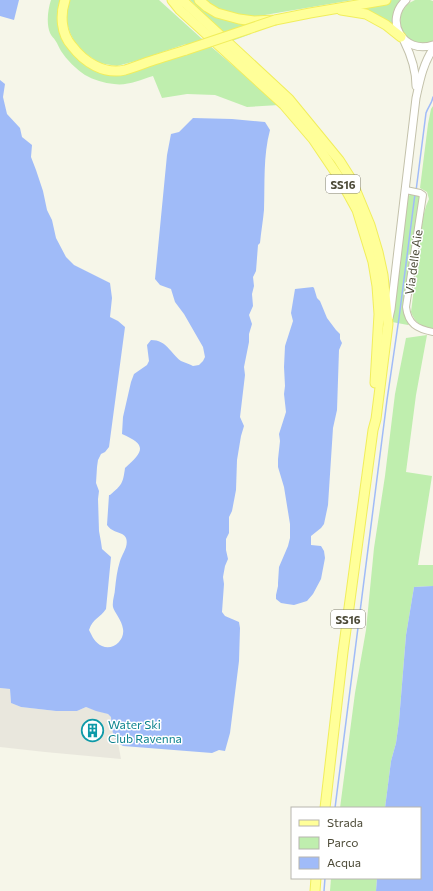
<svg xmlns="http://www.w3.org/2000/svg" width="433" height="891" viewBox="0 0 433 891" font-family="Commissioner,sans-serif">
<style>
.industrial{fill:#e9e7dd}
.green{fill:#bfeeae}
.water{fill:#a0bbf8}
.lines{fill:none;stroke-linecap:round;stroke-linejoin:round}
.stream{stroke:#a0bbf8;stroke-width:1.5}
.minor-casing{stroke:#c3c1aa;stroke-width:8}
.tertiary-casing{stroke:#c3c1aa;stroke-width:9}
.primary-casing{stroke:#f1ee5c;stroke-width:11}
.minor{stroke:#fff;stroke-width:6}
.tertiary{stroke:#fff;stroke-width:7}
.primary{stroke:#ff9;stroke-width:9}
.primary-bridge-casing{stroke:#f1ee5c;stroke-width:11;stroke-linecap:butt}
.primary-bridge{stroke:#ff9;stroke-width:9}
.labels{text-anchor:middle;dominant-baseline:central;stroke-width:3;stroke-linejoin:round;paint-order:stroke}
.shield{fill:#fff;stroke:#818072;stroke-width:1}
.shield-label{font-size:11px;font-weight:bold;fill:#4b4936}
.street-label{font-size:12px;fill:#4b4936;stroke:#fff}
.culture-label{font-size:12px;fill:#0d838f;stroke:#fff;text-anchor:start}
</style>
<rect width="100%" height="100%" fill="#f6f6e9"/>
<polygon class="industrial" points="0,688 10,689 11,703 21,707 56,711 77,711 86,707 108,714 111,717 113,730 115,738 118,743 121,759 45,752 0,747"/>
<g class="green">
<path d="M51,0h9l-3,13 1,10 2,11 6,12 9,10 12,10 14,6 88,-20 -3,-8 -50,17 -19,5 -18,-3 -17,-12 -8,-10 -4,-8 -5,-16 4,-17h90l42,38 78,67 -32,2 -32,-12 -28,-1 -25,4 -9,-22c-13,4 -26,10 -39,8 -10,-1 -20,-4 -29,-9 -8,-5 -19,-16 -24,-24 -2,-3 -3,-7 -6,-11 -1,-2 -4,-4 -5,-7 -4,-10 -2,-24 1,-33z"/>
<polygon points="190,0 353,0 259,16 247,16 251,34 232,41"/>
<polygon points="392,0 400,0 394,10 392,25 346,8"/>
<path d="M415,0h15l3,1v40c-29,12 -47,-28 -18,-41z"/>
<path d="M433,106v224c-11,-3 -18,-7 -22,-18l12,-95 3,-11 3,-7 -2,-7 -7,-4 8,-64 3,-15z"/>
<polygon points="412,194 419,195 420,199 405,303 409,324 408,325 392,322 408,196"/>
<polygon points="427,335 416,395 406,472 432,476 418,565 433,565 433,586 414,587 406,635 399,721 396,743 391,761 385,808 340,808 355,693 366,630 374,548 385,476 395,394 406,338"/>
<polygon points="331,878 377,878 376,891 330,891"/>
</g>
<g class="water">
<polygon points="0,0 19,0 14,20 0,16"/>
<path d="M0,80l5,4 -2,13 4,17 13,14 2,9 10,8 -1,12 5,13 7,21 4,19 5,10 4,18 10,19 8,8 36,18 2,15 -2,19 8,4 7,6 -16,120 -4,5 -4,2 -3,6 -1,7 -1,16 3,8 -1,8 1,32 2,11 1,7 9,8 -5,52c-6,9 -13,9 -17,21 3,6 6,13 13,16 11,5 23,-6 21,-17 -1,-9 -9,-17 -10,-22 -1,-6 2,-13 2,-18 1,-9 2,-19 5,-28 2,-7 9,-15 6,-23 -3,-7 -13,-4 -19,-13l2,-30h1c12,-10 13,-12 15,-27 18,-16 23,-23 -3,-34l1,-17 8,-35 3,-8 13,-9 2,-4 -2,-16 4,-5c16,0 19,13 30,21 4,2 9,3 12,5l6,-1 4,-4 2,-4 -2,-10 -19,-33 -9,-12 -4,-13 -11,-4 -5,-6 12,-124 4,-21 8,-2 14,-14 39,1 33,3 5,8c-7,26 -5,53 -6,80 -1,11 -3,22 -4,33l-2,2 -2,26 -3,6 1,9 -2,8 1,12 -4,9 3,9 -3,10v8l-5,25 1,8 -5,42 4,9 -3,10 -4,24 -1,30 -4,21 -3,6v16l-3,6v11l2,9 -3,7 -2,11 1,7 -2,28 3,4 14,6 1,6 -1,33 -9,72 -5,18 -6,-1 -7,3 -89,-7c-11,-6 -11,-17 -12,-29l-3,-3 -12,-3 -10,-4 -9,4h-21l-35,-4 -10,-4 -1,-14 -10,-1z"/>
<polygon points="313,287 314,288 317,298 320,301 327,318 336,330 340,334 340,339 342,343 339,350 337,410 333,428 328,505 324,524 321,528 311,536 311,545 321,546 324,551 325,558 321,579 313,594 307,601 294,605 287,604 281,603 276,599 276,595 278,586 278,583 279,567 288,546 290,538 290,524 284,487 278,467 278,459 280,441 279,434 286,412 284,394 285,386 284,367 285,346 293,321 291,313 295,289"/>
<polygon points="433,586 433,891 376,891 377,878 420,878 420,808 385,808 391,761 396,743 399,721 406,635 414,587"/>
</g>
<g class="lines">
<g class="stream">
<path d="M416,191l10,-78c2,-6 6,-10 7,-16"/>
<polyline points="335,808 387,400 399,318 415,194"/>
<polyline points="324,891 325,878"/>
</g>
<defs>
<path id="minor" d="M406,190l14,3 3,2 -17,112c2,17 11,22 27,25"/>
<g id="tertiary">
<path d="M406,0c-23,21 -2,55 27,45"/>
<path d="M404,41c7,14 12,28 12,45"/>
<path d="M389,318l2,-9 25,-211c4,-18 7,-34 17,-49"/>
</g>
<g id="primary">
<path d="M65,0c-5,15 -4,34 7,46 12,16 32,29 53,24 7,-2 15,-5 23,-8 12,-4 25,-8 38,-12"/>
<polyline points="172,0 180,10 284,105 313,139 340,179 357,210 373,262 377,286 379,314 375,383"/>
<polyline points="182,0 289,99 339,160 351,179 370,225 378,252 383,275 388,324 376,419 373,430 343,652 325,808"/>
<polyline points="199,0 207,7 217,13 239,19 254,21 275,20 310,13 386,0"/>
<polyline points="341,10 366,14 386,25 401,37"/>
<polyline points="315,891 316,878"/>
</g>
</defs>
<use href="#minor" class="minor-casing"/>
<use href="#tertiary" class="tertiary-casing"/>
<use href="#primary" class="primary-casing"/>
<use href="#minor" class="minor"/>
<use href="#tertiary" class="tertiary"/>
<use href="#primary" class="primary"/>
<defs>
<polyline id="primary-bridge" points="186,50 275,20"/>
</defs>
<use href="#primary-bridge" class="primary-bridge-casing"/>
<use href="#primary-bridge" class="primary-bridge"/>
</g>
<defs>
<symbol id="building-ring" viewBox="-11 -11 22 22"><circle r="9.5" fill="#fff" stroke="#0f9aa8" stroke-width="1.5"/><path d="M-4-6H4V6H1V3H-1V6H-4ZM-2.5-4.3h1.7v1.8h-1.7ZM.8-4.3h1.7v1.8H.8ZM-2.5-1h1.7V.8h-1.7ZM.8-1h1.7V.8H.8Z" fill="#0f9aa8"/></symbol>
</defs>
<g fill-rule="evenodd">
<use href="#building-ring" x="80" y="718" width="25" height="25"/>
</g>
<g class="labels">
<g class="shield">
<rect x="326" y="175" width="34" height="18" rx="3"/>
<rect x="331" y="610" width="34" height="18" rx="3"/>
</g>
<g class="shield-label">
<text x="343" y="184">SS16</text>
<text x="348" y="619">SS16</text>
</g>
<g class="street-label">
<text transform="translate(413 262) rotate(-82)">Via delle Aie</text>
</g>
<g class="culture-label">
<text x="108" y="724">Water Ski<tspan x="108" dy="14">Club Ravenna</tspan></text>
</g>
</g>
<rect x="291" y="807" width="130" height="72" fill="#ffffff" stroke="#b7b6af"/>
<rect x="299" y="820" width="20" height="6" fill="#ffff99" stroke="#b7b6af"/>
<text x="327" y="827" font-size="12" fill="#4b4936">Strada</text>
<rect x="299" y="837" width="20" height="12" fill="#bfeeae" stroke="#b7b6af"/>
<text x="327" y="847" font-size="12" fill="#4b4936">Parco</text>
<rect x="299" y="857" width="20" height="12" fill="#a0bbf8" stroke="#b7b6af"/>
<text x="327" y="867" font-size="12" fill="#4b4936">Acqua</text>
</svg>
